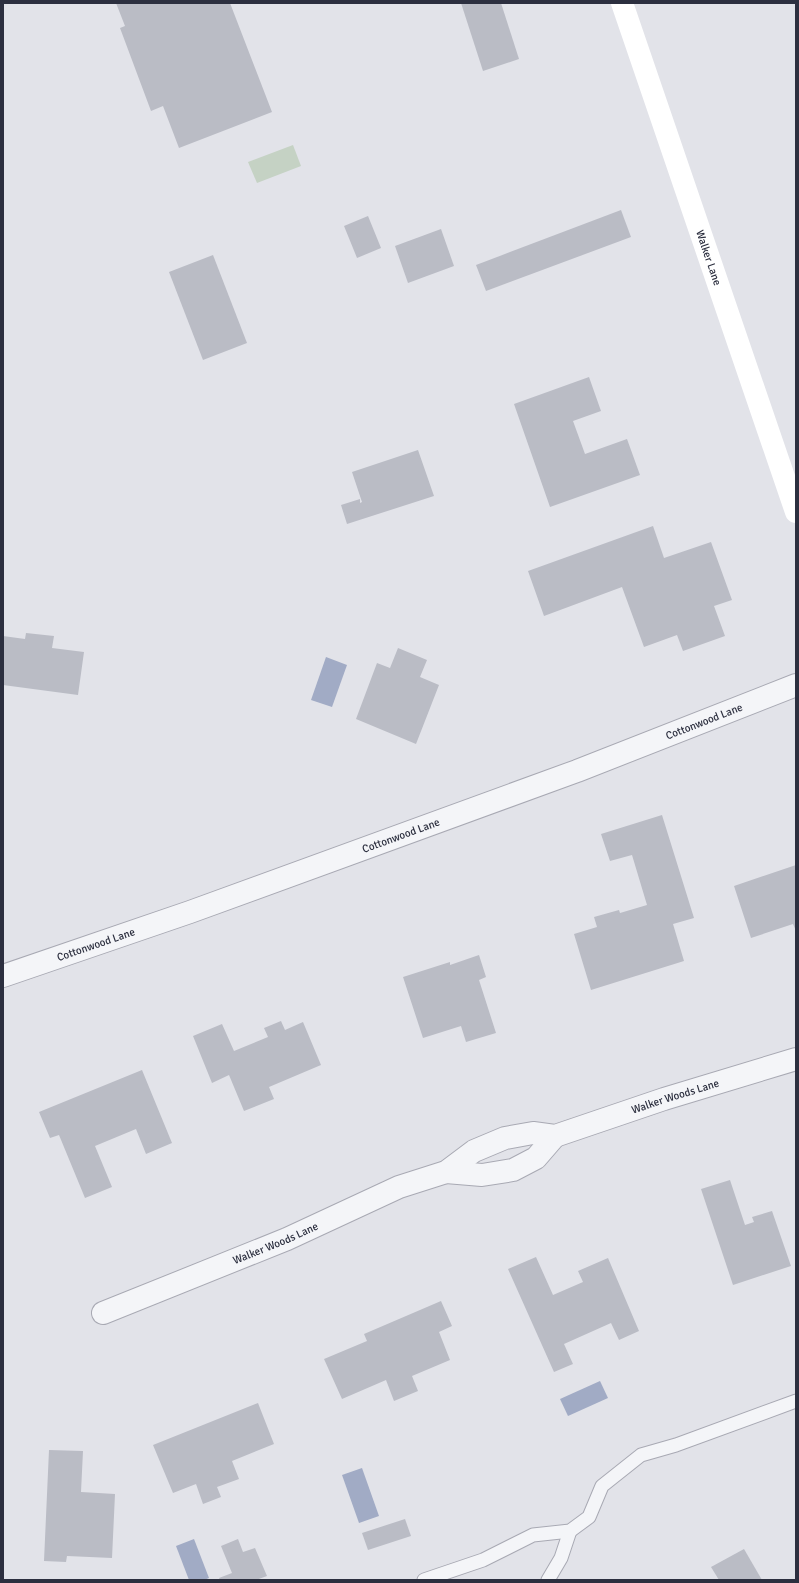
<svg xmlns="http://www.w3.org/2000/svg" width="799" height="1583" viewBox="0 0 799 1583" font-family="Signika,sans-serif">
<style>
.green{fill:#c5d2c4}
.water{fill:#a1abc5}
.building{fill:#babcc5}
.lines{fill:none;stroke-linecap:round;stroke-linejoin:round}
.lane-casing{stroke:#a8a9b3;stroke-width:15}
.street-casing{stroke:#a8a9b3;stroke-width:24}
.lane{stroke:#f4f5f8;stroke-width:13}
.street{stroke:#f4f5f8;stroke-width:22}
.secondary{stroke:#fff;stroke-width:22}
.labels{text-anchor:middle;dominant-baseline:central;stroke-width:3;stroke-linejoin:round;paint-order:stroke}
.street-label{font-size:11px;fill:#2c2f3f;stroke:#f2f3f7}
</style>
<rect width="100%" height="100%" fill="#e2e3e9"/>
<polygon class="green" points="293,145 301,166 257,183 248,162"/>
<g class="water">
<polygon points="326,657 347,665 332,707 311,700"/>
<polygon points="600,1381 608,1398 568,1416 560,1399"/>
<polygon points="362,1468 379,1516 359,1523 342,1475"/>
<polygon points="194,1539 209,1578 204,1580 189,1580 176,1546"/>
</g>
<g class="building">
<polygon points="116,3 230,3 272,112 179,148 163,106 151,111 120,28 125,26"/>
<polygon points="461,3 501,3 519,59 483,71"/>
<polygon points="621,210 631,237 486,291 476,265"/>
<polygon points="368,216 381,248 357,258 344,226"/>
<polygon points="441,229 454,266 408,283 395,246"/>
<polygon points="213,255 247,343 203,360 169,272"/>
<polygon points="589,377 601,411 573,421 585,454 627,439 640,475 550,507 514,404"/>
<polygon points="418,450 434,496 347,524 341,505 360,499 360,503 362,502 352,472"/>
<polygon points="653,526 664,558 711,542 732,600 714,606 725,636 683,651 677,635 644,647 622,587 544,616 528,571"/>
<polygon points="26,633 54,636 52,648 84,652 78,695 3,685 3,636 25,639"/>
<polygon points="398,648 427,660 420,677 439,685 416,744 356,719 377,663 390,668"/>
<polygon points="662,815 694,918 673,924 684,961 591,990 574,934 597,927 594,917 619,910 620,913 647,905 632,855 610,861 601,834"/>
<polygon points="796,865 796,931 793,924 751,938 734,886"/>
<polygon points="479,955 486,977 479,980 496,1033 466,1042 461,1026 423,1038 403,977 450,962 450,965"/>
<polygon points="281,1021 285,1030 303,1022 321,1065 269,1087 274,1099 244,1111 229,1075 212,1083 193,1036 222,1024 234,1051 268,1037 264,1028"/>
<polygon points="142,1070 172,1143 146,1154 136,1129 95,1146 112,1187 85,1198 59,1135 50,1138 39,1112"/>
<polygon points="730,1180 745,1225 754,1222 752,1217 772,1211 791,1266 733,1285 701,1189"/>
<polygon points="536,1257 553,1295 583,1282 578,1271 608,1258 639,1331 619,1340 611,1323 564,1344 573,1364 554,1372 508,1269"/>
<polygon points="441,1301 452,1326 439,1332 450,1360 412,1376 418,1391 394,1401 386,1380 342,1399 324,1359 367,1341 364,1334"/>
<polygon points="258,1403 274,1444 232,1461 239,1479 217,1487 221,1497 203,1504 196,1484 173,1493 153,1445"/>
<polygon points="49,1450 83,1451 81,1492 115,1494 112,1558 67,1556 66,1562 44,1561"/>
<polygon points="405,1519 411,1536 368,1550 362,1533"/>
<polygon points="238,1539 243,1552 255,1548 267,1576 256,1580 220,1580 219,1578 232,1573 221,1546"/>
<polygon points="744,1549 762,1580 719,1580 711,1567"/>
</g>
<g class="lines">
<defs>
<g id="lane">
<polyline points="424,1580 483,1560 533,1535 570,1531 589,1517 602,1486 641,1455 676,1445 796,1401"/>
<polyline points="548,1580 561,1558 570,1531"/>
</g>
<g id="street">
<path id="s1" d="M3,976l187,-64 387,-141 219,-86"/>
<polyline points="446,1172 482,1175 513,1170 536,1158 555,1136"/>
<path id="s2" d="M103,1313l184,-74 112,-52 47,-15 28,-21 31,-13 28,-5 22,3 109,-37 132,-40"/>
</g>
</defs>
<use href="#lane" class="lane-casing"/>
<use href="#street" class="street-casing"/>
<use href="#lane" class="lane"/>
<use href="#street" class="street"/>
<path class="secondary" id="s3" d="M622,3l174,509"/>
</g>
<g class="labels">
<g class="street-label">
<text stroke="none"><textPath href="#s3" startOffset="269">Walker Lane</textPath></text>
<text stroke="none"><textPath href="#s1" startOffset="746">Cottonwood Lane</textPath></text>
<text stroke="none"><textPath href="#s1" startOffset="422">Cottonwood Lane</textPath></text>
<text stroke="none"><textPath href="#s1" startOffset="98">Cottonwood Lane</textPath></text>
<text stroke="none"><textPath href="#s2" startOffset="617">Walker Woods Lane</textPath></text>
<text stroke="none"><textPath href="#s2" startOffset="186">Walker Woods Lane</textPath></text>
</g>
</g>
<rect width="799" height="1583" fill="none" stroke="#2c2f3f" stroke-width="8"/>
</svg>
